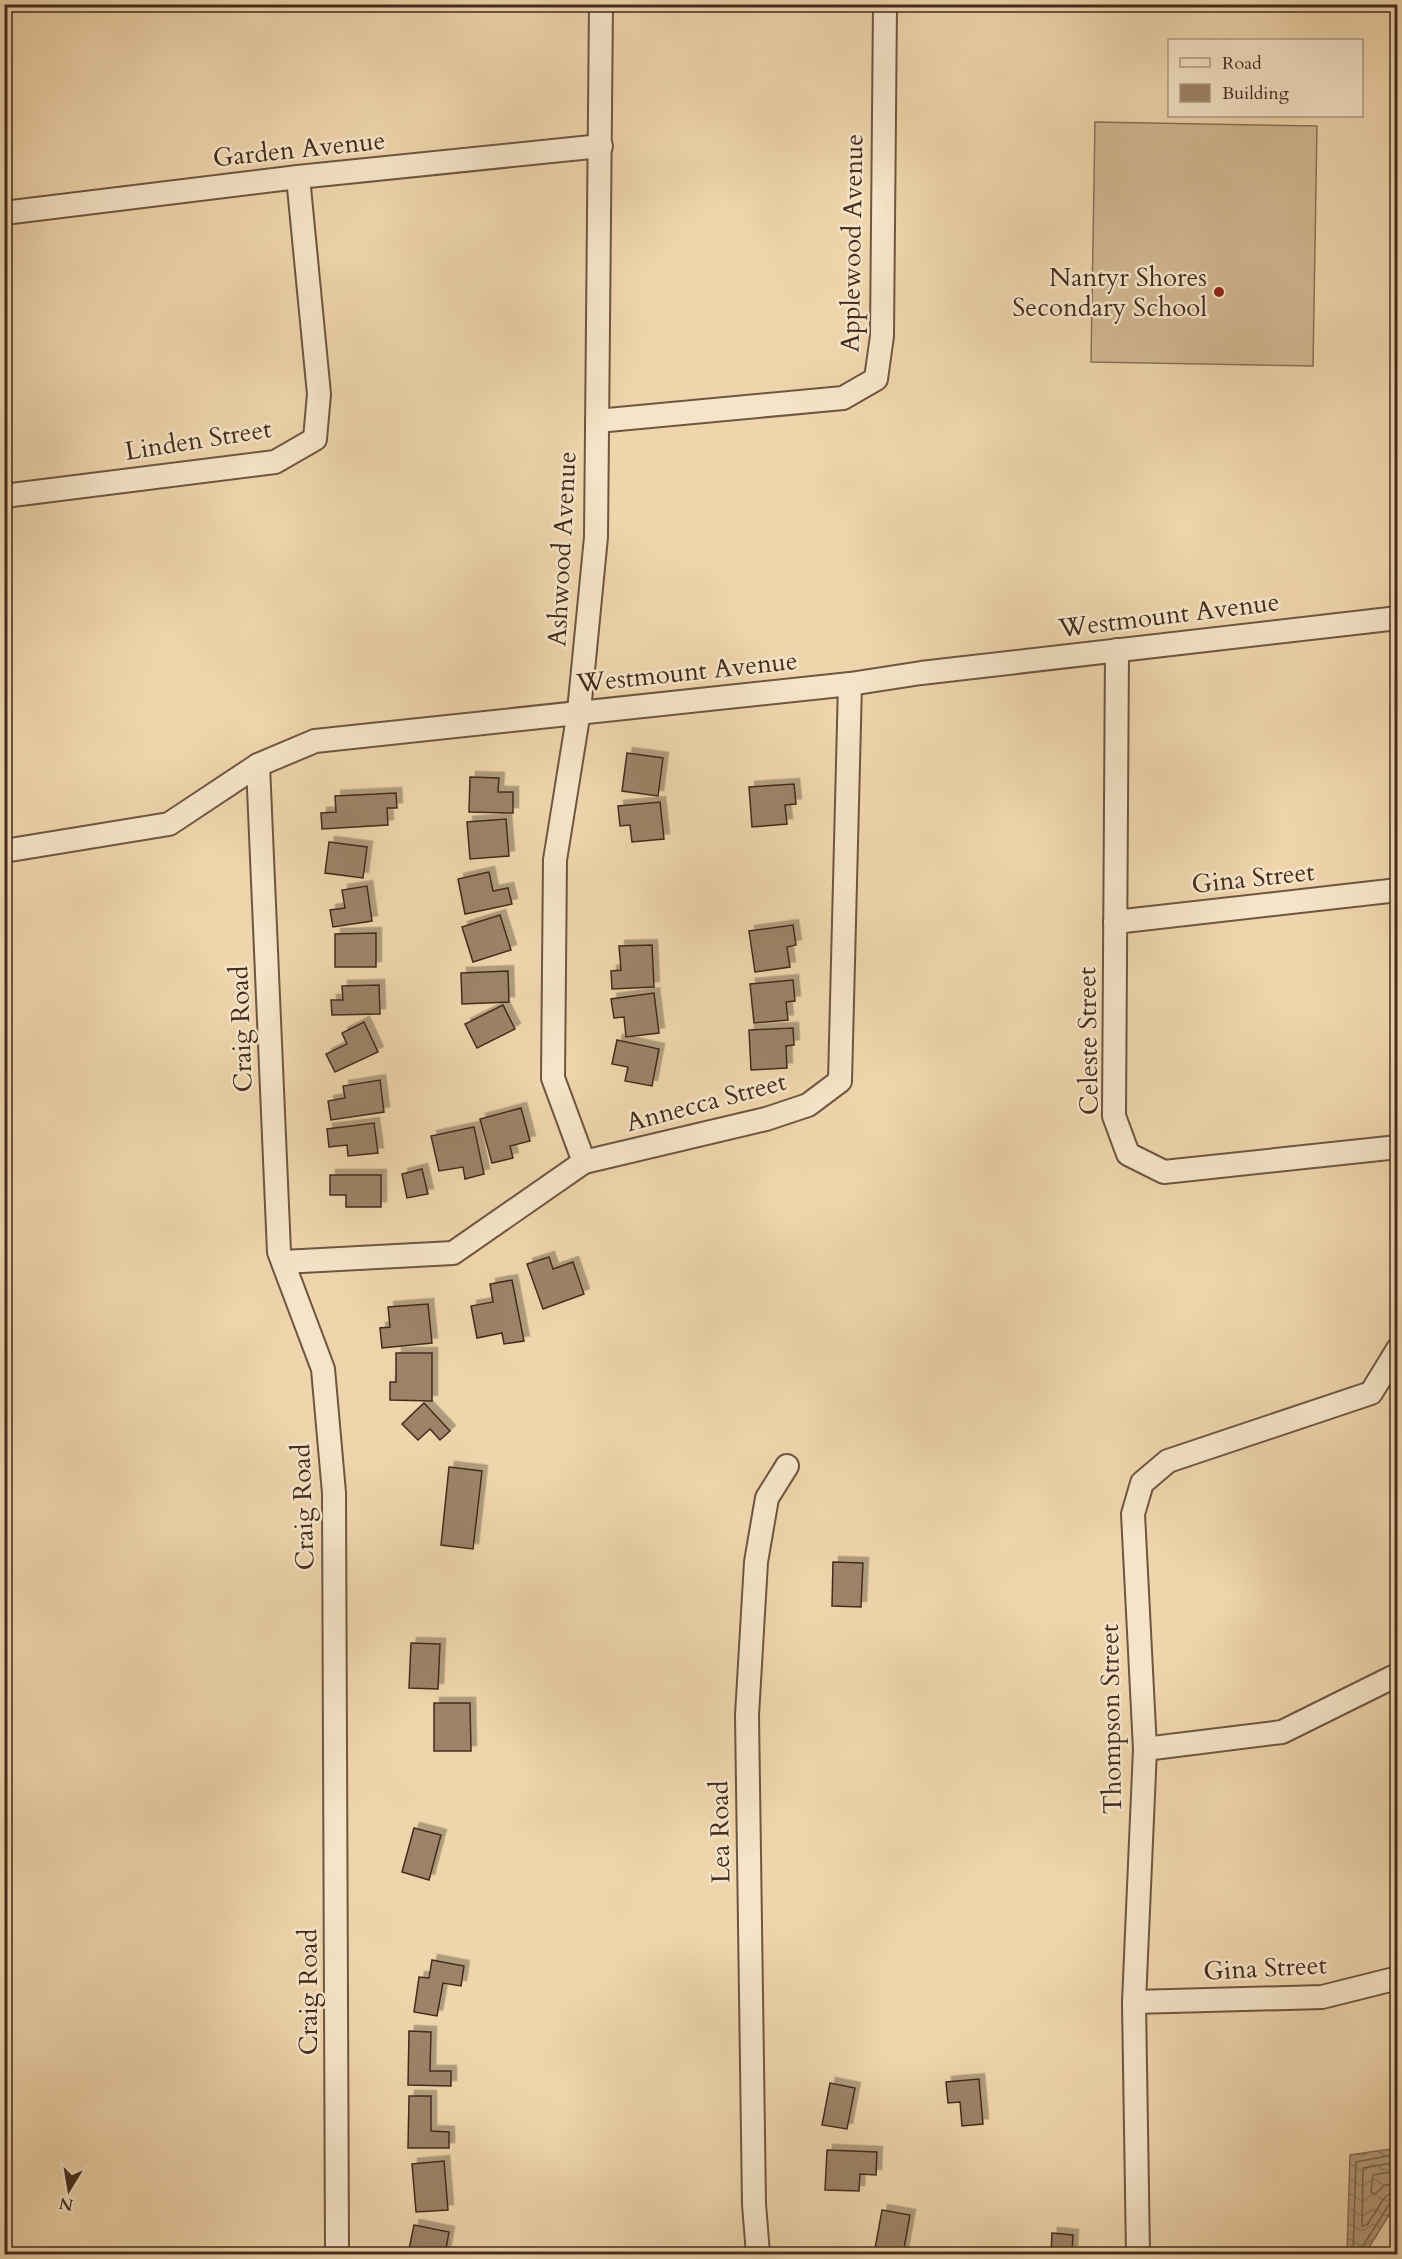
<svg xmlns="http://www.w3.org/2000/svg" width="1402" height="2259" viewBox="0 0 1402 2259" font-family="Cardo,serif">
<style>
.pitch{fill:#d2b893;stroke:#8b7259;stroke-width:1.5}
.water{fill:url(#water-waves);stroke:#886e56;stroke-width:1.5}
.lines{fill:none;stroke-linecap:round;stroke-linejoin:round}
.shore{stroke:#7c634d;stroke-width:1.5}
.building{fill:#9d8368;stroke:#442b1f;stroke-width:1.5;filter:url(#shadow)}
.street-casing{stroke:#6f5642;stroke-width:26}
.street{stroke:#f5e4c8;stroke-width:22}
.poi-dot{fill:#8f2418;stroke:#f5e4c8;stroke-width:2}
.labels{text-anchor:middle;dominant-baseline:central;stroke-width:5;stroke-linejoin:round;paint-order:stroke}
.street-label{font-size:26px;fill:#442b1f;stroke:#f5e4c8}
.poi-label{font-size:26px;fill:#442b1f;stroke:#f5e4c8;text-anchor:end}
</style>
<defs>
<pattern id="water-waves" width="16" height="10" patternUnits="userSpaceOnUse" patternTransform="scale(1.5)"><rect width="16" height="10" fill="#b59b7b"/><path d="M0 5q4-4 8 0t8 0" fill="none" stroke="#957f64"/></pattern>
<filter id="shadow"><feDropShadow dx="5.5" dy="-5.5" stdDeviation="0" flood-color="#0004"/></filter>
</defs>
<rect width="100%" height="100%" fill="#efd5ab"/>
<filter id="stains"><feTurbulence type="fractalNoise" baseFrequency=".00333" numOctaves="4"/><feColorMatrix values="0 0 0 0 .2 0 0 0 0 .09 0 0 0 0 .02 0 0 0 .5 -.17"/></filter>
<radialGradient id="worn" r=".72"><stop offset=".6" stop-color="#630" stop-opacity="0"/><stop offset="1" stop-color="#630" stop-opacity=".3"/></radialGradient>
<polygon class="pitch" points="1095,122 1317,126 1313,366 1091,362"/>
<polygon class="water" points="1397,2148 1397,2202 1365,2254 1347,2254 1350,2155"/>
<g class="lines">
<g class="shore">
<polyline points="1398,2162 1363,2168 1362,2226 1367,2225 1385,2197 1391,2193 1398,2192"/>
<polyline points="1398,2171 1373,2175 1371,2192 1375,2194 1385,2185 1398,2183"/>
<polyline points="1353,2254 1356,2162 1398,2154"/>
<polyline points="1360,2254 1361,2249 1390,2203 1398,2200"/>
</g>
</g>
<g class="building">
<polygon points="627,753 663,758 658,796 622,791"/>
<polygon points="470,777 499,778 498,792 513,792 513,813 469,812"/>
<polygon points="794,784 796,804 785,805 787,824 752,827 749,787"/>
<polygon points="396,793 397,808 387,808 388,825 322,829 321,813 336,812 335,796"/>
<polygon points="660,802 664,839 632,842 630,825 620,826 618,806"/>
<polygon points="506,819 509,856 470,859 467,822"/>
<polygon points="329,842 367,847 363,878 325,873"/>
<polygon points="489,872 493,891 508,888 512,904 465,914 458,879"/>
<polygon points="367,886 372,921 333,927 330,910 345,908 342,890"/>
<polygon points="500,915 511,950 473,962 462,927"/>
<polygon points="793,925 796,945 787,947 790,967 755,972 749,931"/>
<polygon points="376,933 376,967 335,967 335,934"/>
<polygon points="652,945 654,987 612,989 611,971 621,970 619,946"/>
<polygon points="508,971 509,1002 462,1004 461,973"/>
<polygon points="793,980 795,1001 786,1002 788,1020 754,1023 750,984"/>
<polygon points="379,985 380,1014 332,1015 331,1000 343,1000 342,986"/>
<polygon points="654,993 659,1033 626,1037 624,1017 614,1018 611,999"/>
<polygon points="503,1005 515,1029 477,1048 465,1024"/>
<polygon points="364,1022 378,1052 335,1072 326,1054 347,1044 342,1033"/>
<polygon points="793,1028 794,1045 786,1046 787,1068 751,1070 749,1030"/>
<polygon points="617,1040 659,1049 652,1086 625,1081 628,1067 612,1064"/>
<polygon points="380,1080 384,1112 331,1120 328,1101 345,1098 343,1086"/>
<polygon points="521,1108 530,1141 510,1146 513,1158 492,1163 480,1119"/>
<polygon points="374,1123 378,1153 348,1156 347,1145 329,1147 327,1129"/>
<polygon points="474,1127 484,1174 465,1179 463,1167 439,1171 431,1136"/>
<polygon points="422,1169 428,1194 407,1198 402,1174"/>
<polygon points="330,1175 381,1175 381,1207 346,1207 346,1195 330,1195"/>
<polygon points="549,1257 553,1269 573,1262 584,1294 543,1309 527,1264"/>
<polygon points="512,1280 524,1341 504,1344 502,1333 477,1338 471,1306 493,1302 490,1284"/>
<polygon points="428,1304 432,1343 382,1348 380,1328 390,1327 388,1307"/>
<polygon points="396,1353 432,1353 432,1401 390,1400 390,1382 396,1382"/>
<polygon points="424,1403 450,1431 440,1440 430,1429 418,1440 402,1424"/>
<polygon points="449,1467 482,1471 473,1549 441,1545"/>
<polygon points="833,1562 863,1563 861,1607 832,1606"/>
<polygon points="411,1643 440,1644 438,1689 409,1688"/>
<polygon points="434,1703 470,1703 471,1751 434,1751"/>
<polygon points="414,1828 441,1835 429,1880 402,1872"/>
<polygon points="432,1960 464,1966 461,1986 443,1983 437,2016 414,2012 419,1977 429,1978"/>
<polygon points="409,2031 431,2032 430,2071 451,2071 451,2086 408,2085"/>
<polygon points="979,2079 983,2124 962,2126 960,2102 948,2103 946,2082"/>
<polygon points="830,2083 855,2088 847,2129 822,2125"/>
<polygon points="409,2096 431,2096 431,2131 449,2132 449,2148 408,2148"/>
<polygon points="827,2150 877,2152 876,2175 860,2174 859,2191 825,2190"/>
<polygon points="444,2161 448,2210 416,2212 412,2164"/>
<polygon points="882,2210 910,2215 903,2254 874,2254"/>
<polygon points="414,2225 449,2232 445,2254 408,2254"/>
<polygon points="1052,2233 1073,2235 1072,2254 1051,2254"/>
</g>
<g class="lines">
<defs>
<g id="street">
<polyline points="4,213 298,177 601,146"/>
<polyline points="597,421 843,398 876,379 882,336 885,4"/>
<polyline points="4,496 275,462 315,439 319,394 298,177"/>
<polyline points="1117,650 1114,1116 1128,1154 1164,1172 1398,1147"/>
<polyline points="258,765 279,1252 323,1369 334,1493 337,2254"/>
<polyline points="4,851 169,824 258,765 315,741 850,684 921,673 1398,618"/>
<polyline points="1115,922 1398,890"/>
<polyline points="584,1162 553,1078 555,860 579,711 596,537 601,4"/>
<polyline points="283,1262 453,1253 584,1162 766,1119 808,1105 840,1081 850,684"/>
<polyline points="1145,1749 1282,1732 1393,1677"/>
<polyline points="1134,2002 1322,1997 1398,1978"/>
<polyline points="758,2254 754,2204 747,1715 756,1562 767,1498 787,1466"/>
<polyline points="1138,2254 1134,2002 1145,1749 1133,1514 1142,1483 1168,1461 1371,1393 1398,1349"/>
</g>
</defs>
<use href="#street" class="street-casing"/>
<use href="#street" class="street"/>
</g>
<circle class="poi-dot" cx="1219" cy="292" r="6"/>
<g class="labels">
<g class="street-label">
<text transform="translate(299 149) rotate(-6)">Garden Avenue</text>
<text transform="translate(852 243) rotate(-89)">Applewood Avenue</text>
<text transform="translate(198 440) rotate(-9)">Linden Street</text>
<text transform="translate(562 549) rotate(-87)">Ashwood Avenue</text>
<text transform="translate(1169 615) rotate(-7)">Westmount Avenue</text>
<text transform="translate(687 672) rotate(-6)">Westmount Avenue</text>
<text transform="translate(1253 878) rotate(-6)">Gina Street</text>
<text transform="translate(241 1029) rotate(-92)">Craig Road</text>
<text transform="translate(1088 1041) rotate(-91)">Celeste Street</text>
<text transform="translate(706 1102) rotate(-15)">Annecca Street</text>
<text transform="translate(303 1507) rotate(-92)">Craig Road</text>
<text transform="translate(1111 1719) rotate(-91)">Thompson Street</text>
<text transform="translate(720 1832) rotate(-91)">Lea Road</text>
<text transform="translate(1265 1968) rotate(-3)">Gina Street</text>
<text transform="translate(308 1992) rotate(-90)">Craig Road</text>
</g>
<g class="poi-label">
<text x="1207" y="277">Nantyr Shores<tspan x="1207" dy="30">Secondary School</tspan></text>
</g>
</g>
<rect width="1402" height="2259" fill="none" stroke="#efd5ab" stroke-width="24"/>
<rect x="6" y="6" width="1390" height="2247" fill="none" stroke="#442b1f" stroke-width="3"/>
<rect x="12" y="12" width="1378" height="2235" fill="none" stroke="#442b1f" stroke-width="1.5"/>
<rect x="1168" y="39" width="195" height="78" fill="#f5e4c8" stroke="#ae9a84" stroke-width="1.5"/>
<rect x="1180" y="58" width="30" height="9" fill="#f5e4c8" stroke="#ae9a84" stroke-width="1.5"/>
<text x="1222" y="69" font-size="18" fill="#442b1f">Road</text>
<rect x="1180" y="84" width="30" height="18" fill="#9d8368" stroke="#ae9a84" stroke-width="1.5"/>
<text x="1222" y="99" font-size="18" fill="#442b1f">Building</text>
<g transform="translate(69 2190) rotate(191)" stroke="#f5e4c8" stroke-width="4.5" paint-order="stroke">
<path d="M0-4.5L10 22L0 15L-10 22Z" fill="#442b1f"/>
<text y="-9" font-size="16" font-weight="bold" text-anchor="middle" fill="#442b1f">N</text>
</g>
<rect width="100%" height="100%" filter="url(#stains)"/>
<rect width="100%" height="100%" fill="url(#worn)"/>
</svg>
